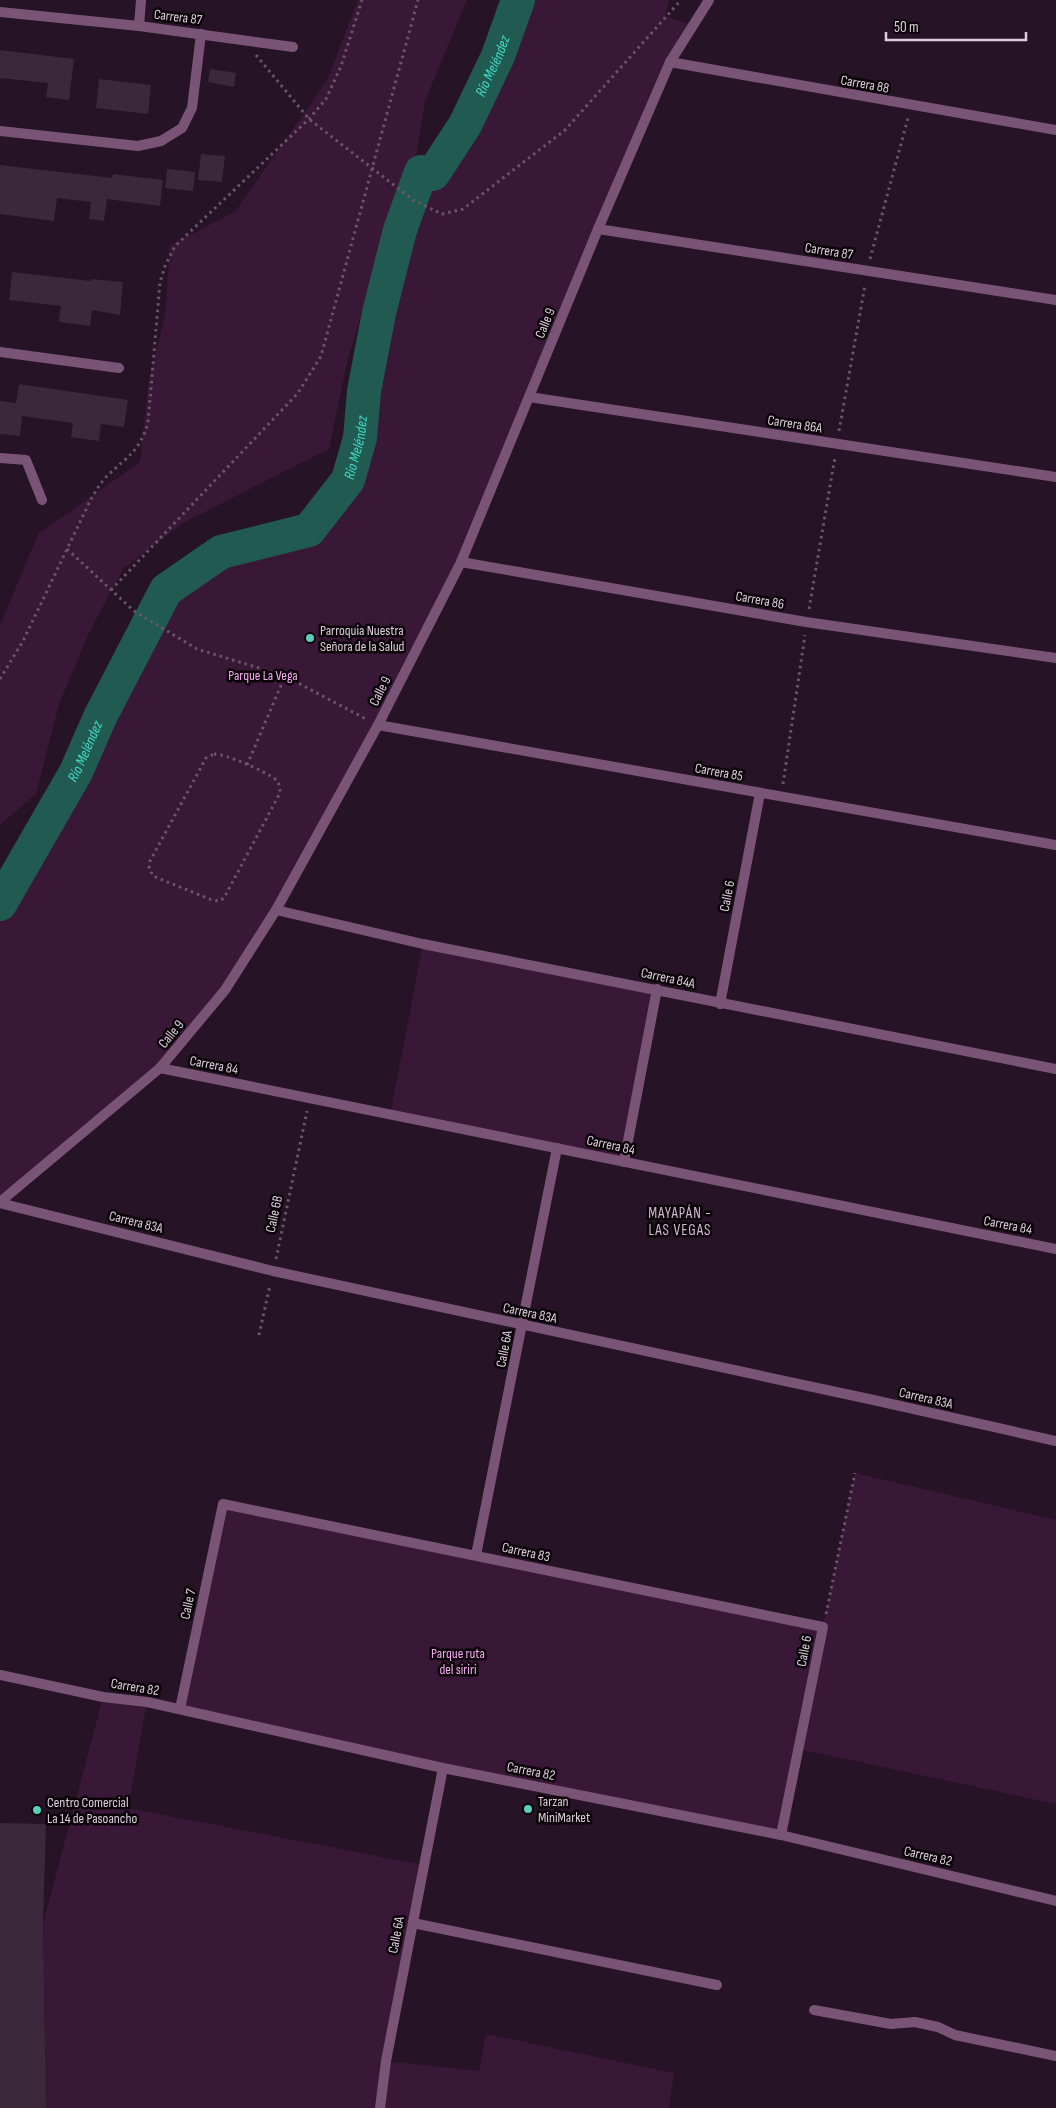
<svg xmlns="http://www.w3.org/2000/svg" width="1056" height="2108" viewBox="0 0 1056 2108" font-family="'Sofia Sans Condensed',sans-serif">
<style>
.green{fill:#391737}
.lines{fill:none;stroke-linecap:round;stroke-linejoin:round}
.river{stroke:#215a51;stroke-width:34}
.building{fill:#3c283b}
.path{stroke:#685867;stroke-width:3;stroke-dasharray:2.5 4;stroke-linecap:butt}
.lane{stroke:#7a5477;stroke-width:10}
.street{stroke:#7a5477;stroke-width:10}
.poi-dot{fill:#5acebd;stroke:#0a0409;stroke-width:2}
.labels{text-anchor:middle;dominant-baseline:central;stroke-width:5;stroke-linejoin:round;paint-order:stroke}
.street-label{font-size:14px;fill:#ddd0dc;stroke:#0a0409}
.poi-label{font-size:14px;fill:#ddd0dc;stroke:#0a0409;text-anchor:start}
.park-label{font-size:14px;fill:#f9aaf3;stroke:#0a0409}
.water-label{font-size:15px;font-style:italic;fill:#3fdcc8;stroke:#0a0409}
.neighbourhood-label{font-size:15px;letter-spacing:1px;fill:#d1b7ce;stroke:#0a0409}
</style>
<rect width="100%" height="100%" fill="#261325"/>
<g class="green">
<polygon points="358,0 467,0 425,101 414,169 378,256 347,363 329,449 183,523 123,569 90,631 59,704 36,794 0,825 0,626 38,534 140,462 149,379 165,316 170,245 235,212 327,80"/>
<polygon points="518,0 669,0 665,16 693,25 670,62 461,562 378,725 225,990 160,1068 0,1202 0,904 76,772 100,717 166,590 221,552 309,530 348,480 360,438 364,391 379,313 400,230 421,172 433,173 465,125 498,56"/>
<polygon points="423,944 657,989 624,1162 390,1115"/>
<polygon points="855,1473 1056,1520 1056,1804 799,1749 781,1835 180,1709 223,1504 823,1627"/>
<polygon points="103,1697 147,1702 128,1808 424,1865 387,2061 479,2071 486,2034 674,2073 669,2108 46,2108 43,1924"/>
</g>
<g class="lines">
<path class="river" id="s1" d="M0,904l76,-132 24,-55 66,-127 55,-38 88,-22 39,-50 12,-42 4,-47 15,-78 21,-83 21,-58 12,2 32,-49 33,-69 20,-56"/>
</g>
<g class="building">
<polygon points="0,50 74,59 69,100 46,97 48,83 0,78"/>
<polygon points="210,69 236,73 234,87 208,82"/>
<polygon points="99,79 151,85 148,114 96,108"/>
<polygon points="201,154 225,156 222,182 198,180"/>
<polygon points="0,165 112,178 113,174 163,180 160,206 107,199 104,221 89,219 91,202 57,198 54,221 0,214"/>
<polygon points="167,169 195,172 193,191 165,188"/>
<polygon points="12,272 91,281 91,279 123,282 120,315 92,310 90,326 59,322 61,306 9,300"/>
<polygon points="19,384 128,400 124,427 101,424 99,441 71,437 73,423 22,416 20,436 0,434 0,401 16,403"/>
<polygon points="0,1823 46,1824 43,1924 46,2108 0,2108"/>
</g>
<g class="lines">
<g class="path">
<polyline points="256,55 309,119 413,200 442,214 463,209 565,130 681,0"/>
<polyline points="870,259 908,118"/>
<polyline points="839,431 865,285"/>
<polyline points="67,549 134,611 197,649 285,676 366,719"/>
<polyline points="111,590 298,393 321,356 418,0"/>
<polyline points="809,609 835,457"/>
<path d="M0,679l23,-38 68,-142c5,-8 10,-17 16,-23 21,-20 32,-24 41,-53l12,-141 5,-16 10,-20 134,-127 17,-20 15,-33 21,-66"/>
<path d="M214,754c12,0 51,17 61,25 5,5 5,8 5,14l-56,105 -5,3 -7,-1 -59,-24 -4,-8 1,-7 56,-103z"/>
<polyline points="247,765 285,676"/>
<polyline points="783,784 805,635"/>
<polyline points="276,1259 307,1111"/>
<polyline points="259,1335 270,1285"/>
<polyline points="826,1614 855,1473"/>
</g>
<g class="lane">
<polyline points="139,26 141,0"/>
<polyline points="0,131 138,146 161,141 182,128 192,108 201,34"/>
<polyline points="0,352 119,368"/>
<polyline points="413,1923 717,1985"/>
<polyline points="814,2010 891,2024 915,2022 938,2027 955,2035 1056,2056"/>
</g>
<g class="street">
<polyline points="0,12 139,26 293,47"/>
<polyline points="670,62 1056,130"/>
<polyline points="598,229 1056,300"/>
<polyline points="529,397 1056,477"/>
<polyline points="0,458 26,460 42,500"/>
<polyline points="461,562 806,622 1056,658"/>
<polyline points="378,725 1056,845"/>
<polyline points="276,910 423,944 1056,1069"/>
<polyline points="720,1004 760,793"/>
<polyline points="160,1068 1056,1249"/>
<polyline points="624,1162 657,989"/>
<polyline points="0,1202 160,1068 225,990 276,910 378,725 461,562 598,229 670,62 709,0"/>
<polyline points="0,1203 273,1271 869,1399 1056,1441"/>
<polyline points="476,1555 557,1148"/>
<polyline points="0,1675 103,1697 147,1702 443,1768 781,1835 1056,1901"/>
<polyline points="180,1709 223,1504 823,1627 781,1835"/>
<polyline points="380,2108 386,2061 443,1768"/>
</g>
</g>
<g class="poi-dot">
<circle cx="310" cy="638" r="5"/>
<circle cx="528" cy="1809" r="5"/>
<circle cx="37" cy="1810" r="5"/>
</g>
<g class="labels">
<g class="street-label">
<text transform="translate(178 17) rotate(7)">Carrera 87</text>
<text transform="translate(865 84) rotate(10)">Carrera 88</text>
<text transform="translate(829 251) rotate(9)">Carrera 87</text>
<text transform="translate(545 323) rotate(-68)">Calle 9</text>
<text transform="translate(795 424) rotate(9)">Carrera 86A</text>
<text transform="translate(760 600) rotate(10)">Carrera 86</text>
<text transform="translate(380 691) rotate(-63)">Calle 9</text>
<text transform="translate(719 772) rotate(10)">Carrera 85</text>
<text transform="translate(727 896) rotate(-79)">Calle 6</text>
<text transform="translate(668 978) rotate(12)">Carrera 84A</text>
<text transform="translate(171 1034) rotate(-51)">Calle 9</text>
<text transform="translate(214 1065) rotate(11)">Carrera 84</text>
<text transform="translate(611 1145) rotate(12)">Carrera 84</text>
<text transform="translate(274 1214) rotate(-78)">Calle 6B</text>
<text transform="translate(136 1222) rotate(14)">Carrera 83A</text>
<text transform="translate(1008 1225) rotate(11)">Carrera 84</text>
<text transform="translate(530 1313) rotate(12)">Carrera 83A</text>
<text transform="translate(504 1349) rotate(-79)">Calle 6A</text>
<text transform="translate(926 1398) rotate(13)">Carrera 83A</text>
<text transform="translate(526 1552) rotate(12)">Carrera 83</text>
<text transform="translate(188 1604) rotate(-78)">Calle 7</text>
<text transform="translate(804 1651) rotate(-79)">Calle 6</text>
<text transform="translate(135 1687) rotate(9)">Carrera 82</text>
<text transform="translate(531 1771) rotate(11)">Carrera 82</text>
<text transform="translate(928 1856) rotate(13)">Carrera 82</text>
<text transform="translate(396 1935) rotate(-79)">Calle 6A</text>
</g>
<g class="poi-label">
<text x="320" y="630">Parroquia Nuestra<tspan x="320" dy="16">Señora de la Salud</tspan></text>
<text x="538" y="1801">Tarzan<tspan x="538" dy="16">MiniMarket</tspan></text>
<text x="47" y="1802">Centro Comercial<tspan x="47" dy="16">La 14 de Pasoancho</tspan></text>
</g>
<g class="park-label">
<text x="263" y="675">Parque La Vega</text>
<text x="458" y="1653">Parque ruta<tspan x="458" dy="16">del siriri</tspan></text>
</g>
<g class="water-label">
<text stroke="none"><textPath href="#s1" startOffset="1030">Río Meléndez</textPath></text>
<text stroke="none"><textPath href="#s1" startOffset="610">Río Meléndez</textPath></text>
<text stroke="none"><textPath href="#s1" startOffset="175">Río Meléndez</textPath></text>
</g>
<g class="neighbourhood-label">
<text x="680" y="1213">MAYAPÁN -<tspan x="680" dy="17">LAS VEGAS</tspan></text>
</g>
</g>
<path d="M886 32v8h140v-8" fill="none" stroke="#ddd0dc" stroke-width="2.5"/>
<text x="894" y="32" font-size="15" fill="#ddd0dc" stroke="#0a0409" stroke-width="4" paint-order="stroke">50 m</text>
</svg>
